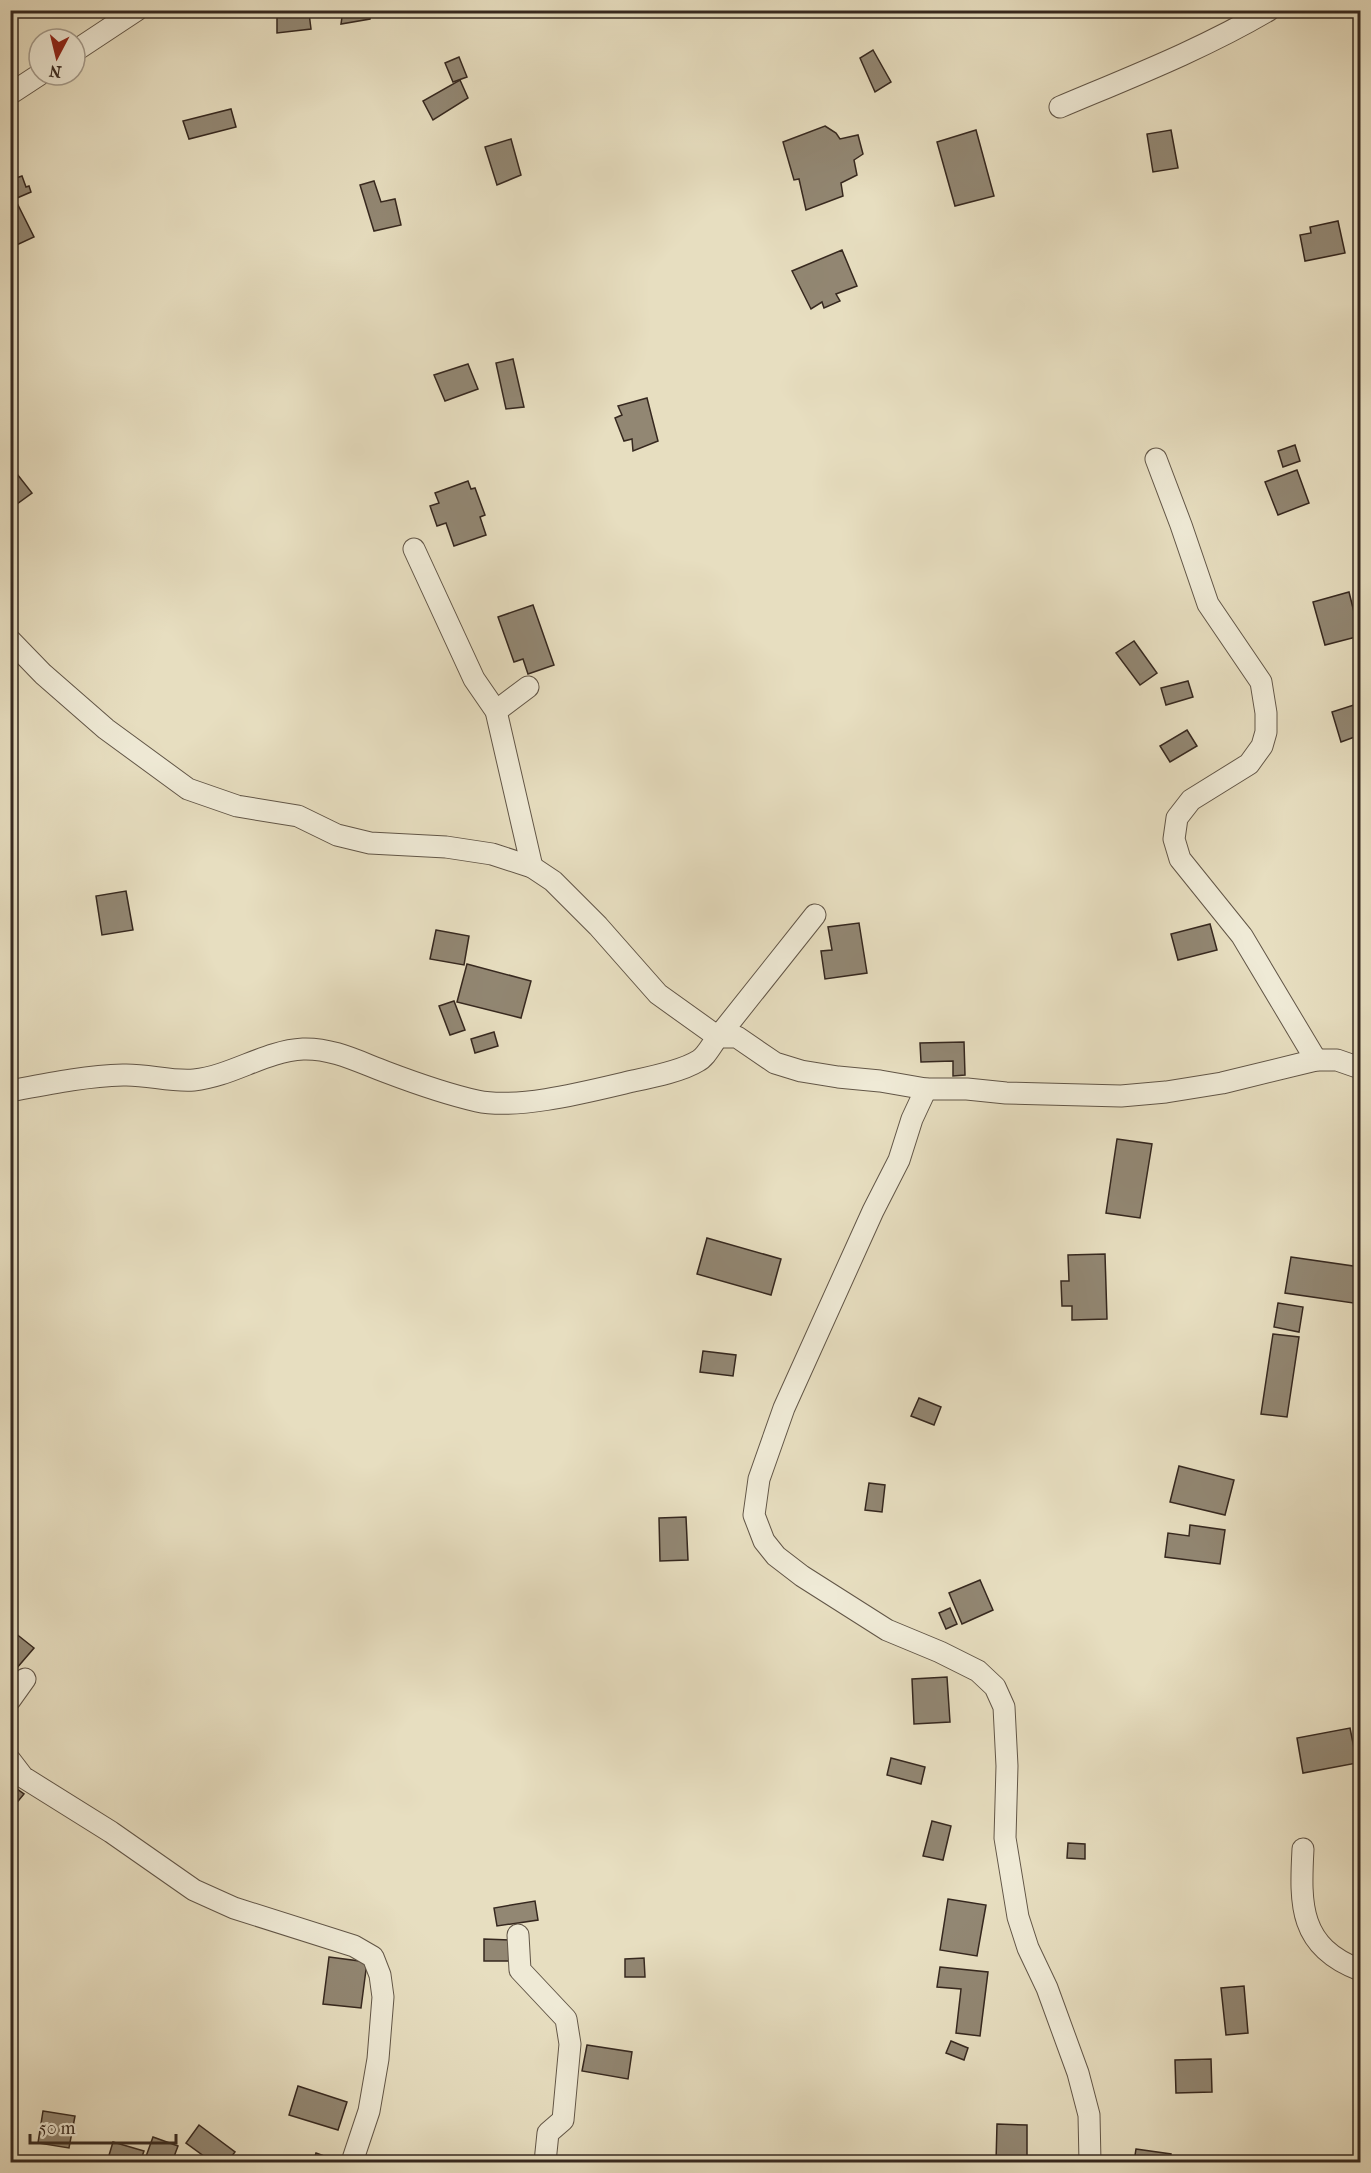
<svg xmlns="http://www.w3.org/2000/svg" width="1371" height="2173" viewBox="0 0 1371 2173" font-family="'IM FELL French Canon',serif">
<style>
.building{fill:#928773;stroke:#36281f;stroke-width:1.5}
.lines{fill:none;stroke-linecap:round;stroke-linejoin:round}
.minor-casing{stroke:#625647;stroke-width:23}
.minor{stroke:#efead6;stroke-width:21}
</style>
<rect width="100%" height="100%" fill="#e7dec0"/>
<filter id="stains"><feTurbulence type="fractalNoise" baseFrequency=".00333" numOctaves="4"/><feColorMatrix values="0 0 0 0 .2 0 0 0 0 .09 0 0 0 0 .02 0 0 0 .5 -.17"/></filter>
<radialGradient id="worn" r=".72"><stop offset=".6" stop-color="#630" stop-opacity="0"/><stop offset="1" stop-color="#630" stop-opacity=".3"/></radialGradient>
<g class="building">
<polygon points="343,10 371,10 370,19 341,24"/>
<polygon points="309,13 311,29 277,33 277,16"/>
<polygon points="873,50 891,82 875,92 860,58"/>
<polygon points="459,57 467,77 453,82 445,63"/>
<polygon points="460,80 468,98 433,120 423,101"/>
<polygon points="231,109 236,127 189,139 183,121"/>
<polygon points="825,126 836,133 840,139 858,135 863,154 854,160 857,175 841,183 843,196 806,210 799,179 794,180 783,142"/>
<polygon points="976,130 994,196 955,206 937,142"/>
<polygon points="1171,130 1178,168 1153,172 1147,134"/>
<polygon points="511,139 521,175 497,185 485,147"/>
<polygon points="22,176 26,187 29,186 31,192 17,198 14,194 10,195 10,180"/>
<polygon points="374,181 381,202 395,199 401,225 374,231 360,185"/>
<polygon points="14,197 34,237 10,248 10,199"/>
<polygon points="1338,221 1345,253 1305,261 1300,235 1311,233 1310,227"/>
<polygon points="842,250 857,286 836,294 840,301 824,308 822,302 811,309 792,271"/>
<polygon points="513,359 524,407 506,409 496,363"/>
<polygon points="468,364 478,389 445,401 434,375"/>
<polygon points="647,398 658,441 633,451 632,439 624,441 615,418 622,415 618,406"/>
<polygon points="1295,445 1300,461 1283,467 1278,451"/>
<polygon points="10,465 32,493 10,509"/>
<polygon points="1297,470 1309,503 1278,515 1265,482"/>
<polygon points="468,481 471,489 475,488 485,515 480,517 486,535 454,546 446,523 437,526 430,506 439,503 435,493"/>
<polygon points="1349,592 1360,636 1325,645 1313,602"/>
<polygon points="533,605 554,665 528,674 523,659 514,662 498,617"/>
<polygon points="1134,641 1157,673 1140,685 1116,653"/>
<polygon points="1188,681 1193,697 1166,705 1161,688"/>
<polygon points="1360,703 1360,735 1341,742 1332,712"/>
<polygon points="1187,730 1197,746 1170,762 1160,746"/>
<polygon points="126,891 133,930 102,935 96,896"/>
<polygon points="859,923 867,973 825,979 821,951 832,950 828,927"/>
<polygon points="1210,924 1217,950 1178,960 1171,934"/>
<polygon points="436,930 469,936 464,965 430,959"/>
<polygon points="467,964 531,981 521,1018 457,1002"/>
<polygon points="454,1001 465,1030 450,1035 439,1006"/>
<polygon points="494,1032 498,1046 475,1053 471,1039"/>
<polygon points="964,1042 965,1075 953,1076 953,1061 921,1062 920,1043"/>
<polygon points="1117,1139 1152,1144 1140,1218 1106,1213"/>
<polygon points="707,1238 781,1259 771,1295 697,1274"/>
<polygon points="1105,1254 1107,1319 1072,1320 1072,1306 1062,1306 1061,1281 1069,1281 1068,1255"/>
<polygon points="1291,1257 1360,1267 1360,1304 1285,1293"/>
<polygon points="1278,1303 1303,1307 1299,1332 1274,1327"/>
<polygon points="1273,1334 1299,1337 1287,1417 1261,1414"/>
<polygon points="703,1351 736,1355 733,1376 700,1372"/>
<polygon points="919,1398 941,1407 934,1425 911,1416"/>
<polygon points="1179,1466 1234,1480 1225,1515 1170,1502"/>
<polygon points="869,1483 885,1485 882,1512 865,1510"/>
<polygon points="686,1517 688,1560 660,1561 659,1518"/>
<polygon points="1190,1525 1225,1530 1220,1564 1165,1557 1168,1533 1189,1536"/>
<polygon points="980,1580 993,1610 962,1624 949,1593"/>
<polygon points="950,1608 957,1624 946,1629 939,1613"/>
<polygon points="10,1629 34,1648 10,1676"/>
<polygon points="947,1677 950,1722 914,1724 912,1679"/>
<polygon points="1350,1728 1357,1763 1303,1773 1297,1738"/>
<polygon points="891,1758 925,1767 921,1784 887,1775"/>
<polygon points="10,1784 24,1794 10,1811"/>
<polygon points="932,1821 951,1826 943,1860 923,1856"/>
<polygon points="1068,1843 1085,1844 1085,1859 1067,1858"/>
<polygon points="948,1899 986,1905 977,1956 940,1950"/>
<polygon points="535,1901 538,1920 497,1926 494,1908"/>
<polygon points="484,1939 512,1940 511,1961 484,1961"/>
<polygon points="329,1957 367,1962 361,2008 323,2004"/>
<polygon points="644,1958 645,1977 625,1977 625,1959"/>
<polygon points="940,1967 988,1972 980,2036 956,2033 961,1989 937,1987"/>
<polygon points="1244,1986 1248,2033 1226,2035 1221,1988"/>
<polygon points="951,2041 968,2048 964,2060 946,2053"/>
<polygon points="587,2045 632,2052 628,2079 582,2071"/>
<polygon points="1211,2059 1212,2092 1176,2093 1175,2060"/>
<polygon points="298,2086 347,2102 338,2130 289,2115"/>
<polygon points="43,2111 75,2116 69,2148 38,2143"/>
<polygon points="997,2124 1027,2125 1027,2162 996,2162"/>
<polygon points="199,2125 235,2152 227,2162 212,2162 186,2143"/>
<polygon points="153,2137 178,2146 172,2162 144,2162"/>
<polygon points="113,2142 144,2151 140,2162 107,2162"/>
<polygon points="1136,2149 1171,2154 1170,2162 1134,2162"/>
<polygon points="316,2153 340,2162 313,2162"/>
</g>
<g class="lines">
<defs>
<g id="minor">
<polyline points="75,51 137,10"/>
<polyline points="10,94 39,75"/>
<path d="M1060,107c71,-30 143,-58 209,-97"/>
<polyline points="1156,459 1181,525 1208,604 1261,682 1266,713 1266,732 1262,746 1249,764 1191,800 1177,818 1174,839 1180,859 1242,936 1316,1060"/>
<polyline points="414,549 474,679 496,711 532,867"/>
<polyline points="10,640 43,674 106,729 188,789 237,806 298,816 337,835 370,843 446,847 492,854 532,867 553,881 598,926 658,994 718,1037 815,915"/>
<polyline points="496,711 528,687"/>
<polyline points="926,1089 912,1119 899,1160 873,1211 784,1408 759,1479 754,1515 764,1541 776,1556 802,1576 887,1630 940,1652 978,1671 995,1687 1004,1707 1007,1766 1005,1838 1018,1917 1028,1948 1047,1988 1078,2073 1089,2115 1090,2162"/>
<path d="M10,1091c37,-7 75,-15 113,-16 24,-1 47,7 71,5 38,-4 71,-29 109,-31 30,-1 56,13 83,23 29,11 60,22 91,29 42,9 113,-10 156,-20 19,-4 49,-10 65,-20 8,-4 14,-17 20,-24h19l38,26 26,8 37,6 42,4 46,8h41l39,4 115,3 45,-4 56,-9 94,-23h21l23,8"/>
<polyline points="10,1700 25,1679"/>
<polyline points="10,1760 23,1777 111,1832 194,1890 234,1908 354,1946 373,1957 380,1975 383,1997 378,2059 369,2111 352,2162"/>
<path d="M1303,1849c-3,56 -4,98 57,121"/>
<polyline points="518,1935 520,1970 566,2019 570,2044 563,2120 548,2133 545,2162"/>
</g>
</defs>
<use href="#minor" class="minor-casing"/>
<use href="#minor" class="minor"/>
</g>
<rect width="1371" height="2173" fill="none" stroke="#e7dec0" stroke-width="36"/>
<rect x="12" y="12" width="1347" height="2149" fill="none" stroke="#36281f" stroke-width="3"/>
<rect x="18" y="18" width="1335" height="2137" fill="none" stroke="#36281f" stroke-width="1.5"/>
<g transform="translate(57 57) rotate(187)"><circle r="28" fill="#efead6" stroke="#a59c8d" stroke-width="1.5"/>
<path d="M0-4.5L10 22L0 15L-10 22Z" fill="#8f2418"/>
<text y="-9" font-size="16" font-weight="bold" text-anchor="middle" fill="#36281f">N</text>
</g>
<path d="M30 2134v9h146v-9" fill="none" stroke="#36281f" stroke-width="3"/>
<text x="39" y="2134" font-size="18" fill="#36281f" stroke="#efead6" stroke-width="4.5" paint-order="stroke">50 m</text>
<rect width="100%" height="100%" filter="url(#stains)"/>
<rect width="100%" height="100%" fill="url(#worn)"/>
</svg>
